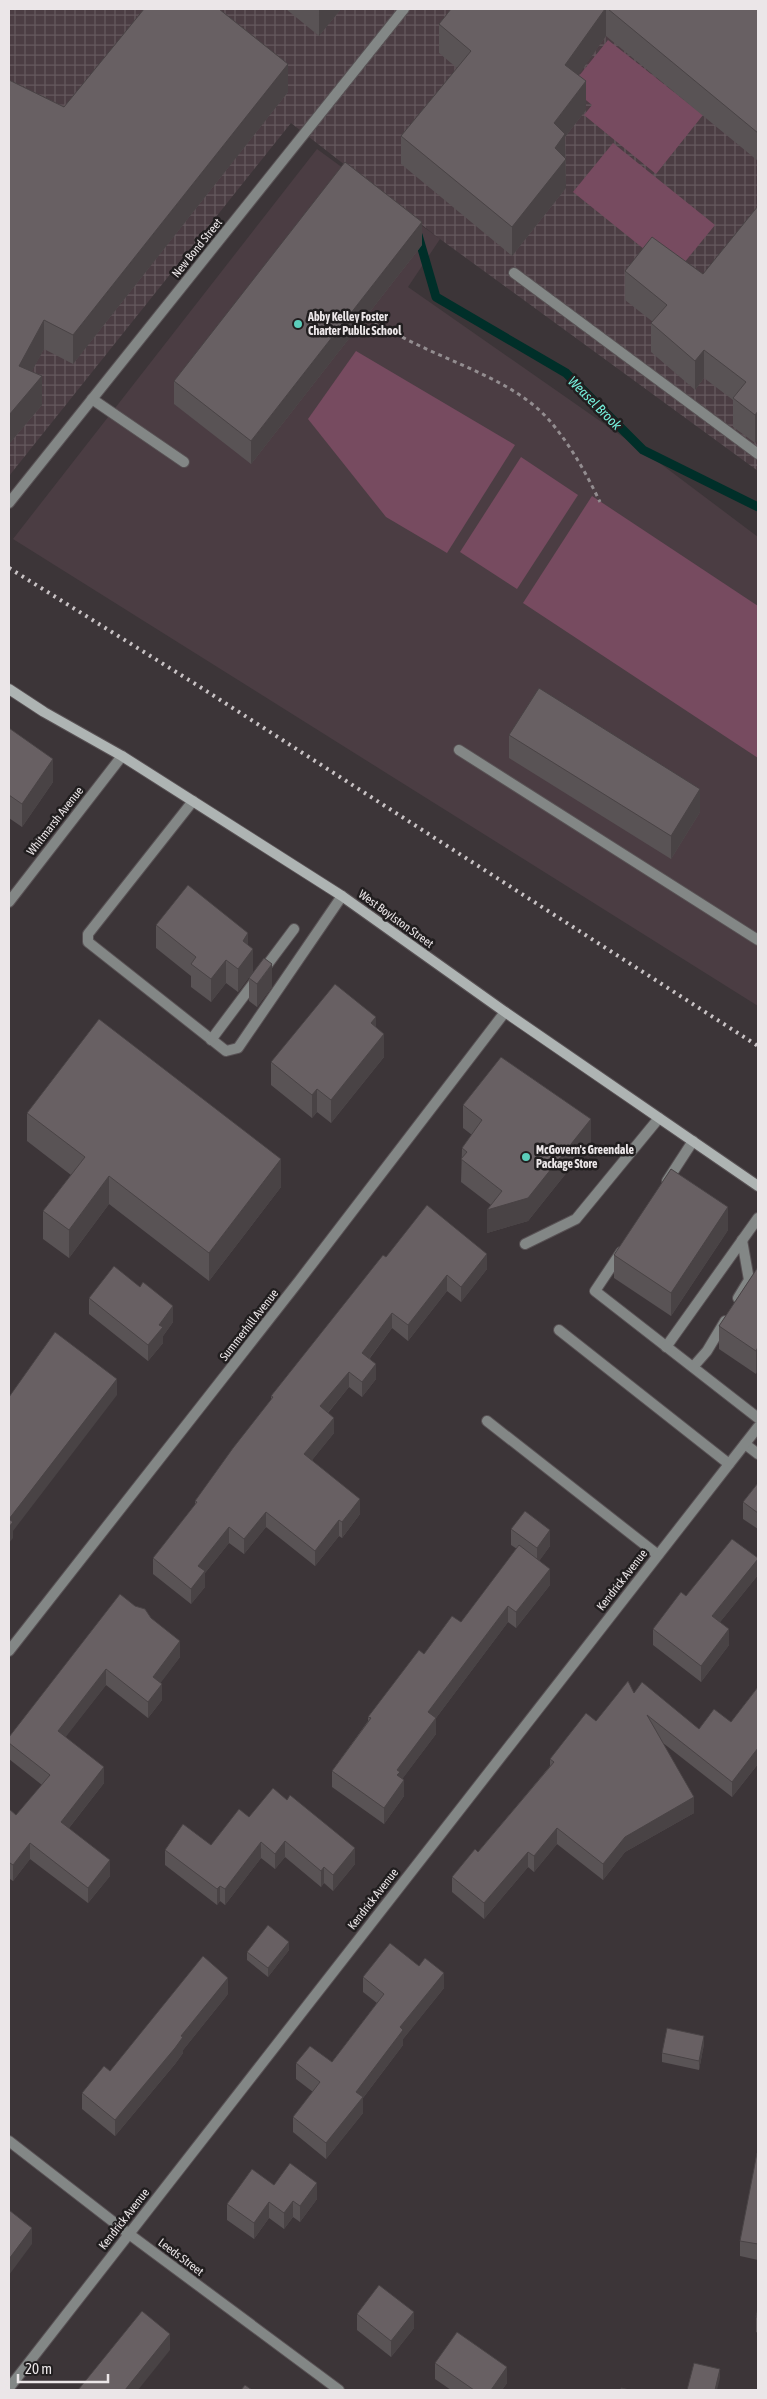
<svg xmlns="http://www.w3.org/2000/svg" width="767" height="2399" viewBox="0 0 767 2399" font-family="'Asap Condensed',sans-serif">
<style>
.built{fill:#4b3d43}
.industrial{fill:url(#industrial-grid)}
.park{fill:#774b60}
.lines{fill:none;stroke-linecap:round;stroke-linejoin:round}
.stream{stroke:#002f29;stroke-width:9}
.lane-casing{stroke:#585154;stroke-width:12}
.street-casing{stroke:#585154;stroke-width:12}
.secondary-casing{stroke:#585154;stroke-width:12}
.path{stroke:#938d90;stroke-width:3;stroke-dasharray:4 4;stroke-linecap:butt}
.lane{stroke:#838786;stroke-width:10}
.street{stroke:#838786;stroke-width:10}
.secondary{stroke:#aeb4b3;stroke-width:10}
.rail{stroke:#c9c3c5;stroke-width:4;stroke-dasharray:2.5 5;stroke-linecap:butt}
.wall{fill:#595355}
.shaded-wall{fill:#494345}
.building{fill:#686063;stroke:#494345}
.poi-dot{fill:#5bcebb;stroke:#211e1f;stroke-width:2}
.labels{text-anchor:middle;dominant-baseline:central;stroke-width:5;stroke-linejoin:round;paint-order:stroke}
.street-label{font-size:12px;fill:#ebe6e8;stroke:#211e1f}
.poi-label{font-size:12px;font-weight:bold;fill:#ebe6e8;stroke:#211e1f;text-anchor:start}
.water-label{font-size:14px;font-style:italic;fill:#75efdb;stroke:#211e1f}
</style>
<defs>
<pattern id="industrial-grid" width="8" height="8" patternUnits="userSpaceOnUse" patternTransform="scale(1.25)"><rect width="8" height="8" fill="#4b3d43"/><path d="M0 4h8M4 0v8" fill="none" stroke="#65595e"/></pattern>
</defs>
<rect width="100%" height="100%" fill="#3c3538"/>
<polygon class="built" points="317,149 440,239 408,287 653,458 758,537 758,1006 13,539"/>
<polygon class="industrial" points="9,9 758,9 758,471 440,239 291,123 9,476"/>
<g class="park">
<polygon points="608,40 703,115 656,174 584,115 592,105 570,87"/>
<polygon points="613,143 715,225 675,274 573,192"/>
<polygon points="356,351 515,445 447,553 386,517 308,419"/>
<polygon points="521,457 578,495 517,589 460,552"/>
<polygon points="592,496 758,606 758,758 523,603"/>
</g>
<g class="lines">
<polyline class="stream" points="418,235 436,297 566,373 643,450 758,507"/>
<defs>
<g id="lane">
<polyline points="514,273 758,454"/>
<polyline points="92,399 184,462"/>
<polyline points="459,750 758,940"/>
<polyline points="193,801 88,934 88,942 226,1051 238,1048 342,896"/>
<polyline points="211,1040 294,929"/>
<polyline points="667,1181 693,1141"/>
<polyline points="525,1244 576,1219 659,1118"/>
<polyline points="621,1252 595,1291 758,1418"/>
<polyline points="738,1298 749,1280 742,1240"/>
<polyline points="559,1330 729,1464"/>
<polyline points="666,1347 758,1218"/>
<polyline points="693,1367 707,1351 725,1321"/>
<polyline points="487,1421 658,1555"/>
<polyline points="745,1444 758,1454"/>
</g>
<g id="street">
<polyline points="9,503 404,9"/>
<polyline points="9,902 122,756"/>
<polyline points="9,1651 299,1281 505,1012"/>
<polyline points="9,2141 129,2234 339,2390"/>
<polyline points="9,2388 758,1427"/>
</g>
<polyline id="secondary" points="9,689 44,712 122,756 342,896 505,1012 758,1186"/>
</defs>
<use href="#lane" class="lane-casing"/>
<use href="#street" class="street-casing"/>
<use href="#secondary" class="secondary-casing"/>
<path class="path" d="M374,322c15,8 29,16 44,23 43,21 100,39 132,76 21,25 36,52 50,81"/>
<use href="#lane" class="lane"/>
<use href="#street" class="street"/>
<use href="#secondary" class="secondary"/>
<polyline class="rail" points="9,568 197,685 758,1046"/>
</g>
<g class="wall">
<polygon points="286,9 341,9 319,36"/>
<polygon points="451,9 758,9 758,161 606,36 578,75 586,110 565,137 566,188 512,256 401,164 401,136 457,68 439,53 439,24"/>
<polygon points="9,80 64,107 288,92 73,364 44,349 31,372 42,405 9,444"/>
<polygon points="758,206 758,439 755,443 733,427 733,400 704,378 695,390 651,352 651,323 653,322 625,300 625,271 703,274"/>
<polygon points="422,245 251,464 174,404 174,381"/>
<polygon points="9,728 53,782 22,827 9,818"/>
<polygon points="509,735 700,812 671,859 509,758"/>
<polygon points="156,925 248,945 253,972 238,992 226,983 211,1002 191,987 191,976 156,948"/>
<polygon points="249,978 272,987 257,1007 249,1001"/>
<polygon points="376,1027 384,1057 331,1123 317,1112 312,1118 271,1085 271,1062"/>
<polygon points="463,1105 591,1142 528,1221 487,1233 491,1205 461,1182 462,1148 472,1135 463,1128"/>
<polygon points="27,1113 281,1187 209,1281 109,1204 69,1258 43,1239 43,1211 71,1175 27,1141"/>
<polygon points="728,1230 671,1316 614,1278 614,1255"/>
<polygon points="386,1257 487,1269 461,1302 447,1291 408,1341 392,1328 370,1358 376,1379 362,1397 349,1387 328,1413 334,1433 312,1460 360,1514 342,1538 339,1536 315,1566 266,1527 244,1554 229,1543 205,1573 205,1587 191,1604 153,1574 153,1558 195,1505 195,1501 271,1400 271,1396"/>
<polygon points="758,1267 756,1374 719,1349 719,1326"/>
<polygon points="140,1287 173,1322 163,1336 163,1343 148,1361 89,1314 89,1298"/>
<polygon points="758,1483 758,1529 743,1519 743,1502"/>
<polygon points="511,1529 550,1546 539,1561 550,1585 516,1628 508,1622 436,1718 436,1734 402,1779 404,1796 384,1824 332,1787 332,1771 368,1721 368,1717 424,1654 461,1622 517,1549 511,1545"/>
<polygon points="758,1575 720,1622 729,1645 701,1682 653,1645 653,1629 686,1596"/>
<polygon points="151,1618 180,1657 160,1683 162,1700 148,1718 106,1685 65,1737 104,1783 69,1828 110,1876 88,1903 30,1859 13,1881 10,1879 9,1809 16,1815 42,1785 9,1759 9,1737"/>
<polygon points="758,1687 758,1764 732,1797 663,1743 694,1813 625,1852 603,1880 557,1844 534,1872 528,1867 484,1919 452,1892 452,1877 478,1852 550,1766 550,1759 596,1721 634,1693 699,1729 731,1722"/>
<polygon points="249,1817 355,1864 333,1891 324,1883 321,1887 285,1857 275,1869 261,1858 225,1905 220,1901 217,1905 165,1865 165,1850 211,1845"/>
<polygon points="289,1950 268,1977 247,1960 247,1952"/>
<polygon points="363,1977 444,1988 403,2039 403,2045 363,2098 363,2113 326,2159 293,2132 293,2117 313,2092 296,2079 296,2063 332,2062 377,2003 363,1992"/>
<polygon points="228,1994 183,2050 183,2053 175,2064 115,2136 82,2109 82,2093 110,2071"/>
<polygon points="704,2044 699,2070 662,2062 662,2053"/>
<polygon points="758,2153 758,2260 740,2256 740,2241"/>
<polygon points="274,2185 317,2199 300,2222 293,2217 284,2229 269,2218 254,2239 227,2220 227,2204"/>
<polygon points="758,2308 758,2333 756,2332 756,2317"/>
<polygon points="357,2314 414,2328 391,2357 357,2330"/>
<polygon points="435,2363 507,2383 502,2390 451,2390 435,2379"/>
</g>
<g class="shaded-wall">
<polygon points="319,9 341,9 319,36"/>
<polygon points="605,9 606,9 606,36 565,94 565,65"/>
<polygon points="288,64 288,92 73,364 73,335"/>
<polygon points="586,81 586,110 565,137 566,188 512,256 512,227 554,123"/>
<polygon points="422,222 422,245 251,464 251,441"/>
<polygon points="44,320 44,349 19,395 19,366"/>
<polygon points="704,350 704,378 695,390 695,361"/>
<polygon points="42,376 42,405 9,444 9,415"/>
<polygon points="758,411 758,439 755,443 755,415"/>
<polygon points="53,759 53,782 22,827 22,804"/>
<polygon points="700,789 700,812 671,859 671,836"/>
<polygon points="248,933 248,955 253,949 253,972 238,992 238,969 243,941"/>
<polygon points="226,960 226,983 211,1002 211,979"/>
<polygon points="272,964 272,987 257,1007 257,984"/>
<polygon points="376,1017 376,1040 371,1023"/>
<polygon points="384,1034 384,1057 331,1123 331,1100"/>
<polygon points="317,1089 317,1112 312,1118 312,1095"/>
<polygon points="591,1119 591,1142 528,1221 487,1233 487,1210"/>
<polygon points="281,1159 281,1187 209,1281 209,1253"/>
<polygon points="109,1176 109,1204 69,1258 69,1230"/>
<polygon points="728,1207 728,1230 671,1316 671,1293"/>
<polygon points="487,1254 487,1269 461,1302 461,1287"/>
<polygon points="447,1275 447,1291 408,1341 408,1325"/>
<polygon points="173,1306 173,1322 163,1336 163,1343 148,1361 148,1345 159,1325"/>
<polygon points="392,1313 392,1328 362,1368 362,1353"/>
<polygon points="758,1347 758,1370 756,1374 756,1351"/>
<polygon points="376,1364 376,1379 362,1397 362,1382"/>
<polygon points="349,1372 349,1387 320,1422 320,1406"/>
<polygon points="117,1379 117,1395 13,1531 13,1538 9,1543 9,1519"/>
<polygon points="334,1418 334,1433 304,1470 304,1454"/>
<polygon points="360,1499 360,1514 342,1538 342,1522"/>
<polygon points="266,1512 266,1527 244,1554 244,1539"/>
<polygon points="339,1520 339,1536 315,1566 315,1551"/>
<polygon points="229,1527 229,1543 205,1573 205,1587 191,1604 191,1589 198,1566"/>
<polygon points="550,1530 550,1546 537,1564 537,1548"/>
<polygon points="758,1559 758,1575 712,1632 712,1616"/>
<polygon points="550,1569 550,1585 516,1628 516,1612"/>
<polygon points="508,1606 508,1622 436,1718 436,1734 400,1782 404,1780 404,1796 384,1824 384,1808 397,1770 428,1712"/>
<polygon points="729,1629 729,1645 701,1682 701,1666"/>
<polygon points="180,1641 180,1657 153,1693 153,1677"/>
<polygon points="106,1669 106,1685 58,1747 58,1731"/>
<polygon points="162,1684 162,1700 148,1718 148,1702"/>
<polygon points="758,1748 758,1764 732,1797 732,1782"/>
<polygon points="104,1767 104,1783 61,1838 61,1822"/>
<polygon points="694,1797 694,1813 625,1852 603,1880 603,1864 625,1837"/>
<polygon points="557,1828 557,1844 534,1872 534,1856"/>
<polygon points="285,1841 285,1857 275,1869 275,1854"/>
<polygon points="261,1842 261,1858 225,1905 225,1889"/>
<polygon points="30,1843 30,1859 13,1881 13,1865"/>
<polygon points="355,1848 355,1864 333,1891 333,1875"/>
<polygon points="528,1852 528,1867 484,1919 484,1903"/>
<polygon points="110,1860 110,1876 88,1903 88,1888"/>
<polygon points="10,1863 10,1879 9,1881 9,1865"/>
<polygon points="324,1867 324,1883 321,1887 321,1871"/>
<polygon points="220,1886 220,1901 217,1905 217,1889"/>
<polygon points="289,1942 289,1950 268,1977 268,1968"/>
<polygon points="444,1973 444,1988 403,2039 403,2045 363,2098 363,2113 326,2159 326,2143 356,2092 400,2027"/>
<polygon points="228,1978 228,1994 183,2050 183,2053 175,2064 115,2136 115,2120 181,2036"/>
<polygon points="704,2036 704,2044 699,2070 699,2061"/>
<polygon points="317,2183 317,2199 300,2222 300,2206"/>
<polygon points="293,2201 293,2217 284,2229 284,2213"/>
<polygon points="269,2202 269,2218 254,2239 254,2223"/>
<polygon points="32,2228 32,2244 9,2275 9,2259"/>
<polygon points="414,2312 414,2328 391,2357 391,2341"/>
<polygon points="170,2334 170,2350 138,2390 125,2390"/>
<polygon points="507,2367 507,2383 502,2390 491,2390"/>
<polygon points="720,2369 720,2378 717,2390 715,2390"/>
</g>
<g class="building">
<polygon points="144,9 219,9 288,64 73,335 44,320 19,366 42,376 9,415 9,80 64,107"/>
<polygon points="451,9 605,9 565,65 586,81 554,123 565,134 555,148 566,159 512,227 401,136 471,51 439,24"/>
<polygon points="608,9 758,9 758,133"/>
<polygon points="345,162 422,222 251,441 174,381"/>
<polygon points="758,206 758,411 755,415 733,398 746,382 704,350 695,361 651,323 667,305 625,271 652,237 703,274"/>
<polygon points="539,688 700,789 671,836 509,735"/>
<polygon points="9,728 53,759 22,804 9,795"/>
<polygon points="188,885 248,933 243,941 253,949 238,969 226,960 211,979 191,964 196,957 156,925"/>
<polygon points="264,958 272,964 257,984 249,978"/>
<polygon points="335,984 376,1017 371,1023 384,1034 331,1100 317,1089 312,1095 271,1062"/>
<polygon points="99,1019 281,1159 209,1253 109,1176 69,1230 43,1211 85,1157 27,1113"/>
<polygon points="501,1057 591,1119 528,1198 487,1210 502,1191 461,1159 467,1152 462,1148 482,1120 463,1105"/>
<polygon points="671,1169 728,1207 671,1293 614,1255"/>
<polygon points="427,1205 487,1254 461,1287 447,1275 408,1325 392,1313 362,1353 376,1364 362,1382 349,1372 320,1406 334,1418 304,1454 360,1499 342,1522 339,1520 315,1551 266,1512 244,1539 229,1527 198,1566 205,1571 191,1589 153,1558 197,1502 195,1501 233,1448 273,1397 271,1396 383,1255 386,1257"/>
<polygon points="114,1266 140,1287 143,1282 173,1306 159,1325 163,1327 148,1345 89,1298"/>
<polygon points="758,1267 758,1347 756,1351 719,1326"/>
<polygon points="55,1332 117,1379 9,1519 13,1522 9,1527 9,1397"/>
<polygon points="758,1483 758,1513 743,1502"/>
<polygon points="525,1511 550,1530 537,1548 511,1529"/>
<polygon points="732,1539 758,1558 758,1559 712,1616 729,1629 701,1666 653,1629 681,1592 686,1596"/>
<polygon points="519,1545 550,1569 516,1612 508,1606 428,1712 436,1718 397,1770 400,1772 397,1775 404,1780 384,1808 332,1771 371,1718 368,1717 419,1650 424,1654 452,1616 461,1622"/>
<polygon points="120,1594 135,1606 145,1609 151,1618 180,1641 153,1677 162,1684 148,1702 106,1669 58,1731 104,1767 61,1822 110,1860 88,1888 30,1843 13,1865 10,1863 9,1865 9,1809 16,1815 50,1775 9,1743 9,1737"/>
<polygon points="628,1681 634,1693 642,1682 699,1729 714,1709 731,1722 758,1687 758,1748 732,1782 647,1715 694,1797 625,1837 603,1864 557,1828 534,1856 528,1852 484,1903 452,1877 475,1849 478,1852 554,1762 550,1759 586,1713 596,1721"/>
<polygon points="273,1788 287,1800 290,1795 355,1848 333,1875 324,1867 321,1871 285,1841 275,1854 261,1842 225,1889 220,1886 217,1889 165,1850 183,1824 211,1845 239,1809 249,1817"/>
<polygon points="268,1925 289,1942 268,1968 247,1952"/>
<polygon points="390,1943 419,1966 425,1958 444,1973 400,2027 403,2030 356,2092 363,2097 326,2143 293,2117 320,2082 296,2063 310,2046 332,2062 384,1994 363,1977"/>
<polygon points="203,1956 228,1978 181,2036 183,2037 175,2048 115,2120 82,2093 104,2066 110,2071"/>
<polygon points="667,2028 704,2036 699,2061 662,2053"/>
<polygon points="757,2153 758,2153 758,2244 740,2241"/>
<polygon points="290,2163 317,2183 300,2206 293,2201 284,2213 269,2202 254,2223 227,2204 252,2169 274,2185"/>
<polygon points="9,2210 32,2228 9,2259"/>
<polygon points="379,2285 414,2312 391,2341 357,2314"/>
<polygon points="758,2308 758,2317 756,2317"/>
<polygon points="142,2311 170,2334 125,2390 78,2390"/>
<polygon points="457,2332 507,2367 491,2390 474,2390 435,2363"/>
<polygon points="694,2363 720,2369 715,2390 687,2390"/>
<polygon points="245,2385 252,2390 241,2390"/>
<polygon points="621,2388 630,2390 621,2390"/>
</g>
<g class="poi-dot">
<circle cx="298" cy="324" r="5"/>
<circle cx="526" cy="1157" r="5"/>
</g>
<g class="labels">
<g class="street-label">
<text transform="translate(197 248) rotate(-51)">New Bond Street</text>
<text transform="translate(55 821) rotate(-52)">Whitmarsh Avenue</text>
<text transform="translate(396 919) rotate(36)">West Boylston Street</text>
<text transform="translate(249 1325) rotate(-52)">Summerhill Avenue</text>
<text transform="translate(622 1580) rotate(-52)">Kendrick Avenue</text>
<text transform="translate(373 1899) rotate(-52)">Kendrick Avenue</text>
<text transform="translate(124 2219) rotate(-52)">Kendrick Avenue</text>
<text transform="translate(181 2257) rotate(37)">Leeds Street</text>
</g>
<g class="poi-label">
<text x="308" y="317">Abby Kelley Foster<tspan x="308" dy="14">Charter Public School</tspan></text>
<text x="536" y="1150">McGovern's Greendale<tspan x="536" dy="14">Package Store</tspan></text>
</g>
<g class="water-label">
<text transform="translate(595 403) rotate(45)">Weasel Brook</text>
</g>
</g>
<rect width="767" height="2399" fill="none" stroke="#ebe6e8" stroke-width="20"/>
<path d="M18 2374v8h90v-8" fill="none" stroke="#ebe6e8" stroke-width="2.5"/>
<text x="25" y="2374" font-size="15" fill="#ebe6e8" stroke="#211e1f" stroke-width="4" paint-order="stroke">20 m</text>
</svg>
